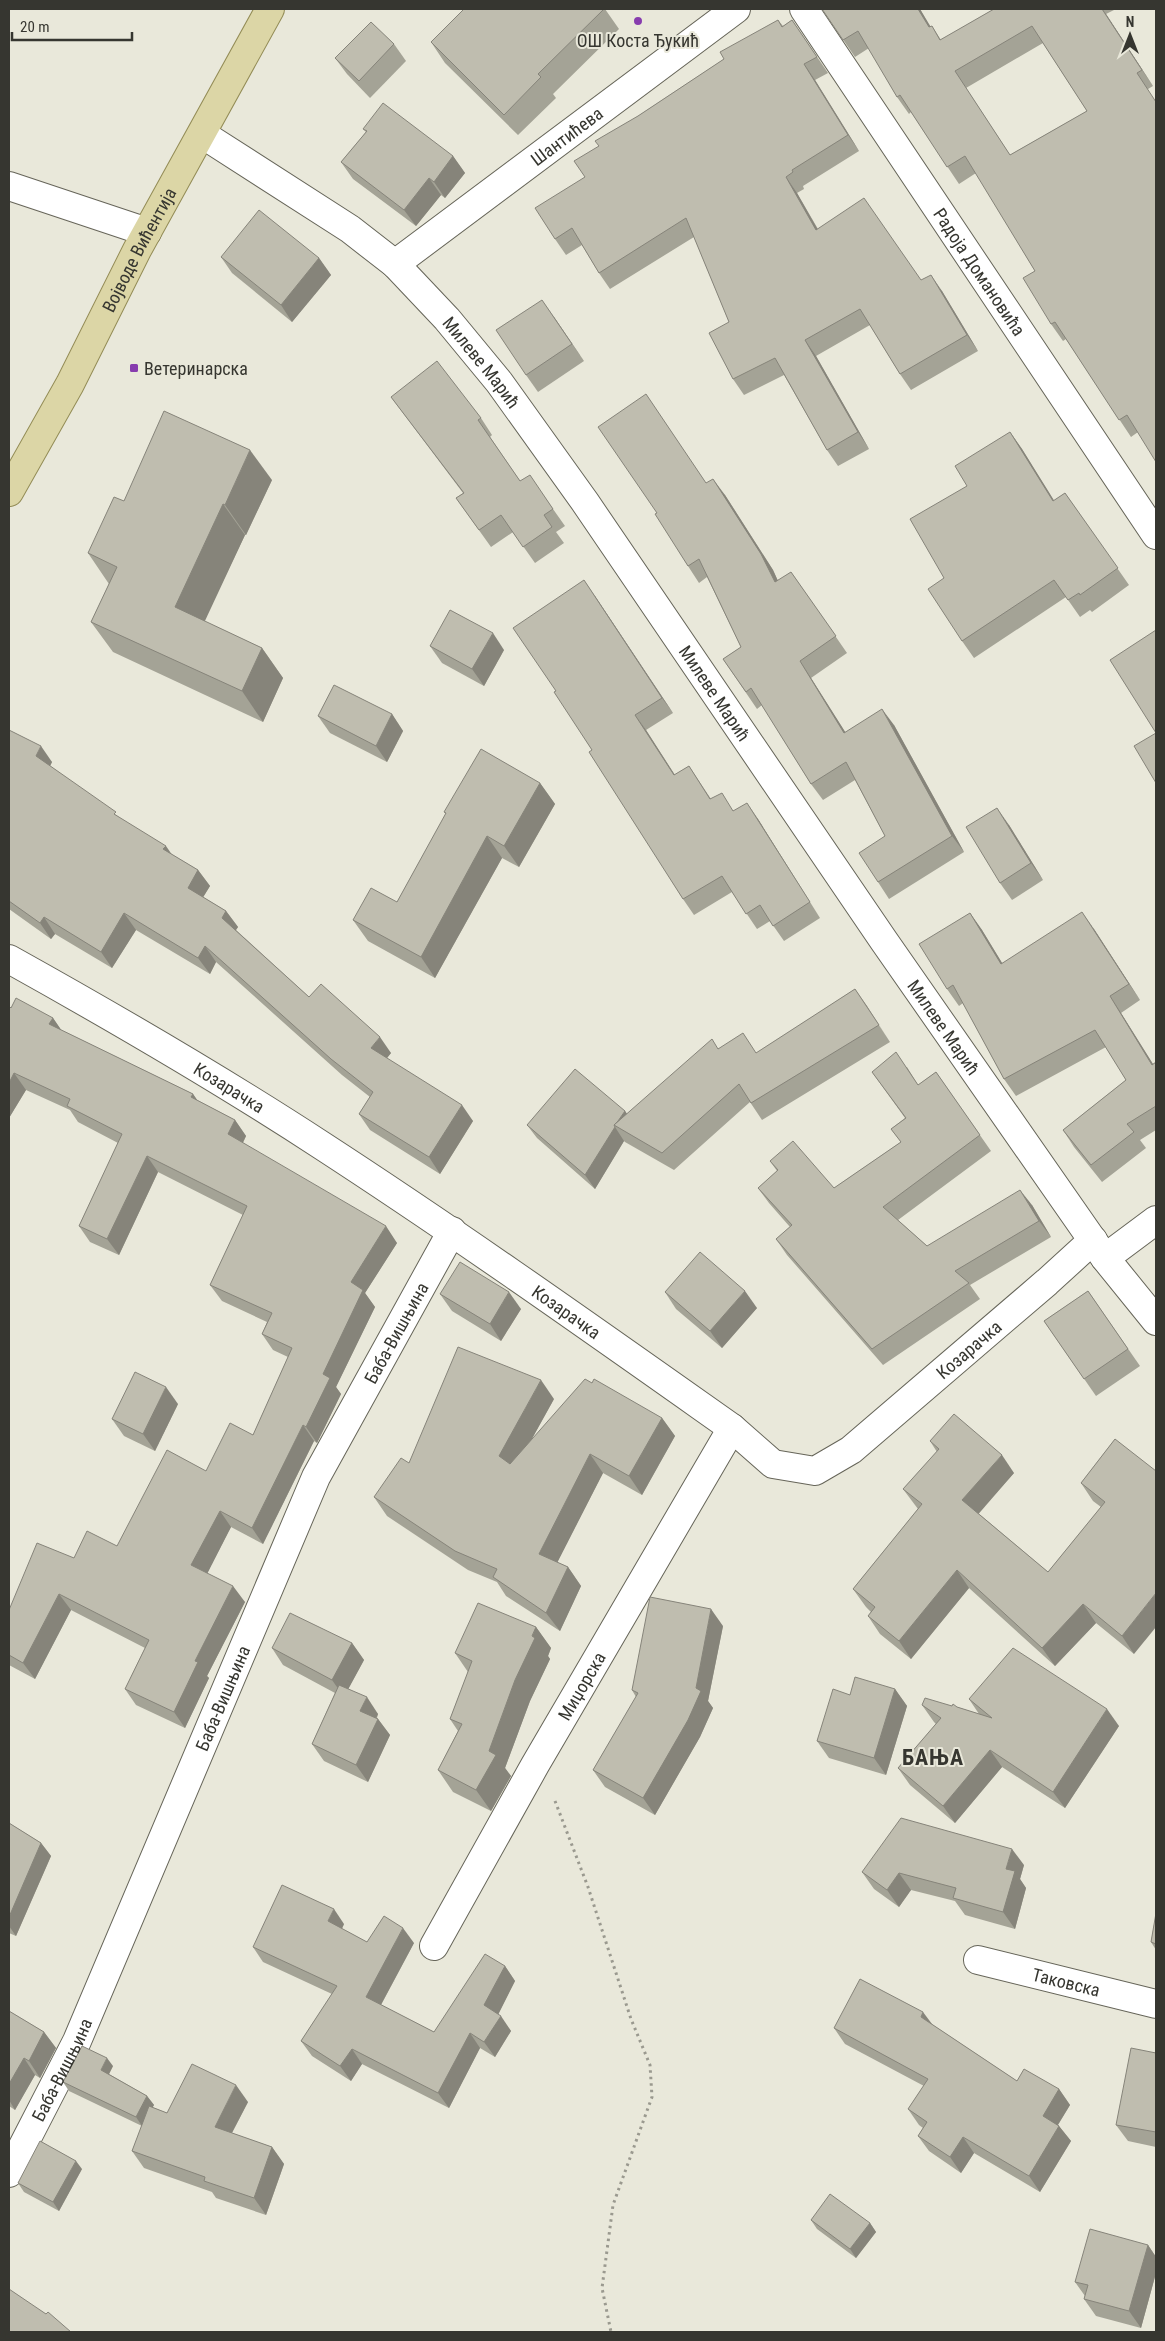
<svg xmlns="http://www.w3.org/2000/svg" width="1165" height="2341" viewBox="0 0 1165 2341" font-family="'Roboto Condensed',sans-serif">
<style>
.lines{fill:none;stroke-linecap:round;stroke-linejoin:round}
.minor-casing{stroke:#666559;stroke-width:30}
.major-casing{stroke:#938c56;stroke-width:30}
.path{stroke:#9a998f;stroke-width:3;stroke-dasharray:2.5 4;stroke-linecap:butt}
.minor{stroke:#fff;stroke-width:28}
.major{stroke:#dcd6a6;stroke-width:28}
.wall{fill:#a4a396;fill-rule:evenodd}
.shaded-wall{fill:#86847a}
.building{fill:#bfbdaf;stroke:#86847a;fill-rule:evenodd}
.poi-dot{fill:#873cae;stroke:#e9e8da;stroke-width:2}
.labels{text-anchor:middle;dominant-baseline:central;stroke-width:4;stroke-linejoin:round;paint-order:stroke}
.poi-label{font-size:18px;fill:#363630;stroke:#e9e8da}
.street-label{font-size:18px;fill:#363630;stroke:#e9e8da}
.district-label{font-size:22px;font-weight:bold;letter-spacing:1px;fill:#363630;stroke:#e9e8da}
</style>
<rect width="100%" height="100%" fill="#e9e8da"/>
<g class="lines">
<defs>
<g id="minor">
<path id="s1" d="M804,9l352,526"/>
<path id="s2" d="M202,134l148,95 45,35 52,55 52,63 86,120 299,439 221,317 51,63"/>
<polyline points="9,186 147,232"/>
<path id="s3" d="M395,264l341,-255"/>
<path id="s4" d="M9,959c106,59 211,120 312,186 140,91 275,187 411,283l41,36 42,7 36,-21 196,-168 46,-42"/>
<polyline points="1105,1258 1156,1220"/>
<path id="s5" d="M434,1946l101,-181 197,-337"/>
<path id="s6" d="M978,1960l178,44"/>
<path id="s7" d="M9,2173l68,-132 239,-564 136,-246"/>
</g>
<g id="major">
<path id="s8" d="M9,492l61,-108 67,-134 133,-241"/>
</g>
</defs>
<use href="#minor" class="minor-casing"/>
<use href="#major" class="major-casing"/>
<polyline class="path" points="555,1801 588,1887 631,2019 650,2065 652,2097 613,2205 602,2288 611,2332"/>
<use href="#minor" class="minor"/>
<use href="#major" class="major"/>
</g>
<g class="wall">
<polygon points="464,9 605,9 619,29 553,94 556,98 518,135 445,63 431,42"/>
<path d="M822,9h98l10,18 2,-1 9,14 53,-31h122l-10,5 47,72 -5,3 -10,343 -7,5 -65,-98 -3,2 -12,-17 -16,-53 -59,-98 -17,11 -48,-72 -2,2 -12,-17 -28,-49 -14,9zM1043,43l44,68 -77,44 -44,-67z"/>
<polygon points="778,20 783,26 792,20 828,73 815,80 859,151 803,186 804,189 797,193 818,229 942,291 978,351 911,390 900,374 870,325 816,356 869,449 838,466 827,450 784,375 744,395 733,379 729,322 694,237 610,289 599,273 582,245 566,255 555,239 585,177 599,146 638,116 724,59"/>
<polygon points="394,44 406,61 370,98 347,74 335,58"/>
<polygon points="363,129 453,156 465,173 445,198 441,195 416,226 353,179 341,162 366,132"/>
<polygon points="221,257 319,258 331,275 292,322 232,273"/>
<polygon points="554,317 584,361 538,392 526,375"/>
<polygon points="391,397 481,418 492,435 490,437 520,481 541,492 565,526 556,532 564,543 535,563 513,532 491,547 456,498 463,493"/>
<polygon points="1010,432 1022,449 1054,501 1065,493 1129,585 1092,612 1090,610 1080,617 1066,597 974,658 962,641 944,578 967,486"/>
<polygon points="272,480 246,535 245,535 204,621 262,648 283,678 263,722 113,652 91,622 109,584 88,553 124,501"/>
<polygon points="707,483 725,495 773,570 778,581 791,572 847,653 811,678 845,732 894,725 964,852 889,899 878,882 885,836 855,780 823,800 811,784 762,705 757,709 723,659 741,647 707,577 699,583 688,566 657,513"/>
<polygon points="595,596 673,713 646,730 675,775 689,766 711,799 734,811 758,819 820,918 784,941 770,921 757,929 732,892 694,915 683,899 556,691"/>
<polygon points="430,646 504,650 484,686 442,663"/>
<polygon points="392,714 403,731 387,762 330,733 318,716"/>
<polygon points="9,730 52,762 50,766 120,818 171,854 198,870 210,886 203,897 226,911 238,927 236,930 309,997 391,1053 387,1058 473,1121 440,1174 370,1130 359,1114 370,1097 342,1075 216,962 210,974 136,930 112,968 55,934 51,939 9,909"/>
<polygon points="540,783 555,804 519,867 502,858 435,978 368,941 353,920 397,902 446,814 444,812"/>
<polygon points="1009,825 1043,880 1012,900 1000,883"/>
<polygon points="970,913 982,930 1002,963 1094,929 1140,1000 1121,1013 1153,1064 1156,1062 1156,1130 1140,1140 1146,1148 1102,1182 1074,1147 1063,1130 1126,1080 1106,1047 1016,1096 1004,1079 963,1003 959,1006 947,989"/>
<polygon points="855,989 890,1042 762,1120 750,1102 674,1170 625,1142 624,1141 595,1189 537,1138 527,1125 625,1111 627,1114 718,1048 757,1053"/>
<polygon points="11,1008 53,1018 61,1030 193,1094 197,1100 235,1120 246,1136 243,1143 397,1243 365,1293 375,1307 336,1387 341,1394 317,1443 314,1441 263,1544 231,1527 207,1573 245,1602 207,1676 209,1678 185,1728 136,1705 125,1689 145,1648 71,1610 35,1679 9,1665 9,1610 74,1558 117,1546 206,1471 253,1435 288,1357 273,1350 262,1334 267,1322 222,1301 210,1285 243,1215 158,1172 119,1255 90,1242 79,1226 118,1143 78,1122 70,1110 26,1090 9,1118"/>
<polygon points="907,1067 918,1085 936,1072 991,1151 898,1220 927,1246 1032,1205 1051,1237 970,1285 980,1299 883,1365 787,1255 776,1239 790,1227 769,1203 758,1188 777,1171 770,1161 834,1188 901,1142 891,1129 905,1118 872,1072"/>
<polygon points="1088,1291 1140,1366 1096,1396 1044,1321"/>
<polygon points="665,1292 757,1308 722,1348 676,1309"/>
<polygon points="440,1294 521,1309 501,1341 452,1311"/>
<polygon points="554,1399 531,1440 662,1418 675,1436 642,1495 603,1473 557,1562 568,1567 581,1586 560,1631 506,1596 497,1582 468,1570 387,1516 374,1497 409,1463"/>
<polygon points="178,1404 155,1451 124,1436 112,1419"/>
<polygon points="1115,1439 1134,1654 1096,1623 1055,1666 969,1588 911,1659 880,1634 868,1616 871,1612 866,1607 853,1589 918,1509 903,1489 937,1452 930,1441 1014,1473 978,1513 1048,1572 1101,1507 1093,1501 1081,1483"/>
<polygon points="723,1626 708,1701 713,1708 700,1737 655,1815 605,1787 593,1770 636,1697 632,1690"/>
<polygon points="536,1627 551,1648 548,1656 550,1659 530,1701 505,1768 511,1776 491,1811 453,1792 438,1770 458,1731 450,1719 468,1672 455,1653"/>
<polygon points="352,1643 364,1660 348,1689 378,1714 377,1718 378,1719 390,1735 368,1782 324,1761 312,1744 335,1693 283,1665 272,1648"/>
<polygon points="895,1689 907,1706 886,1775 829,1758 817,1741 850,1695"/>
<polygon points="969,1699 1119,1726 1065,1808 1002,1767 955,1823 910,1785 898,1768 936,1724 934,1722 922,1705 957,1707 979,1714"/>
<polygon points="9,1823 41,1843 51,1856 16,1936 9,1933"/>
<polygon points="1024,1865 1020,1879 1026,1888 1015,1929 965,1915 955,1901 911,1890 899,1907 874,1889 862,1872"/>
<polygon points="1156,1913 1156,1950 1151,1942"/>
<polygon points="344,1924 342,1929 367,1942 414,1943 381,2005 434,2032 505,1966 515,1981 498,2014 511,2031 495,2057 480,2048 449,2108 362,2064 351,2081 312,2056 301,2041 332,1994 263,1962 253,1947"/>
<polygon points="9,2011 44,2032 56,2048 40,2078 35,2075 15,2110 9,2106"/>
<polygon points="933,2025 1017,2081 1059,2089 1070,2105 1058,2125 1071,2141 1040,2192 974,2153 961,2173 929,2151 918,2136 923,2128 919,2125 908,2109 924,2086 845,2044 834,2028"/>
<polygon points="1156,2053 1156,2147 1128,2141 1116,2125"/>
<polygon points="113,2066 109,2074 147,2096 154,2105 152,2107 167,2113 248,2102 232,2133 272,2147 284,2164 266,2215 216,2198 212,2192 144,2168 132,2151 142,2126 69,2091 63,2082"/>
<polygon points="82,2169 59,2211 24,2192 18,2183"/>
<polygon points="811,2220 870,2223 876,2232 856,2258 817,2229"/>
<polygon points="1148,2245 1156,2257 1156,2273 1141,2328 1096,2316 1084,2299 1085,2296 1075,2282"/>
</g>
<g class="shaded-wall">
<polygon points="918,9 920,9 941,44 929,27"/>
<polygon points="1102,9 1106,14 1153,86 1142,70"/>
<polygon points="804,64 815,80 859,151 848,135"/>
<polygon points="453,156 465,173 445,198 434,182"/>
<polygon points="786,177 797,193 827,246 816,230"/>
<polygon points="429,178 441,195 416,226 404,210"/>
<polygon points="319,258 331,275 292,322 281,305"/>
<polygon points="931,275 942,291 978,351 967,335"/>
<polygon points="542,300 554,317 584,361 572,344"/>
<polygon points="805,340 816,356 869,449 858,432"/>
<polygon points="1010,432 1022,449 1065,518 1053,501"/>
<polygon points="250,450 272,480 246,535 225,505"/>
<polygon points="713,479 725,495 773,570 786,599 775,582"/>
<polygon points="223,504 245,535 197,638 175,607"/>
<polygon points="584,580 595,596 673,713 662,698"/>
<polygon points="493,633 504,650 484,686 472,669"/>
<polygon points="262,648 283,678 263,722 242,691"/>
<polygon points="800,661 811,678 856,749 844,733"/>
<polygon points="882,709 894,725 964,852 952,836"/>
<polygon points="392,714 403,731 387,762 376,746"/>
<polygon points="635,715 646,730 685,791 674,775"/>
<polygon points="41,746 52,762 47,772 36,756"/>
<polygon points="540,783 555,804 519,867 504,846"/>
<polygon points="747,803 758,819 820,918 810,902"/>
<polygon points="997,808 1009,825 1043,880 1031,863"/>
<polygon points="487,836 502,858 435,978 421,957"/>
<polygon points="166,846 177,862 163,849"/>
<polygon points="198,870 210,886 199,904 188,888"/>
<polygon points="226,911 238,927 233,934 222,918"/>
<polygon points="1082,912 1094,929 1140,1000 1129,984"/>
<polygon points="124,913 136,930 112,968 101,952"/>
<polygon points="970,913 982,930 1013,981 1001,964"/>
<polygon points="44,917 55,934 51,939 40,923"/>
<polygon points="205,946 216,962 210,974 198,958"/>
<polygon points="855,989 867,1006 890,1042 879,1025"/>
<polygon points="1110,996 1121,1013 1156,1069 1152,1065"/>
<polygon points="53,1018 64,1034 49,1024"/>
<polygon points="380,1037 391,1053 382,1064 371,1048"/>
<polygon points="14,1073 26,1090 9,1118 9,1083"/>
<polygon points="193,1094 204,1110 191,1097"/>
<polygon points="462,1105 473,1121 440,1174 429,1157"/>
<polygon points="625,1111 634,1124 615,1126"/>
<polygon points="235,1120 246,1136 239,1150 228,1134"/>
<polygon points="615,1127 624,1141 595,1189 585,1175"/>
<polygon points="147,1156 158,1172 119,1255 107,1239"/>
<polygon points="1020,1190 1032,1205 1051,1237 1039,1221"/>
<polygon points="386,1226 397,1243 365,1293 375,1307 336,1387 341,1394 317,1443 306,1427 323,1374 351,1282"/>
<polygon points="745,1291 757,1308 722,1348 710,1331"/>
<polygon points="509,1292 521,1309 501,1341 490,1324"/>
<polygon points="541,1380 554,1399 512,1475 499,1456"/>
<polygon points="166,1387 178,1404 155,1451 143,1434"/>
<polygon points="662,1418 675,1436 642,1495 629,1476"/>
<polygon points="303,1425 314,1441 263,1544 252,1528"/>
<polygon points="590,1454 603,1473 552,1573 539,1554"/>
<polygon points="1002,1455 1014,1473 975,1518 962,1500"/>
<polygon points="220,1511 231,1527 203,1582 191,1565"/>
<polygon points="568,1567 581,1586 560,1631 546,1613"/>
<polygon points="957,1570 969,1588 911,1659 899,1641"/>
<polygon points="233,1586 245,1602 207,1676 209,1678 185,1728 174,1712 195,1661"/>
<polygon points="1156,1593 1156,1627 1134,1654 1122,1636"/>
<polygon points="59,1594 71,1610 35,1679 23,1663"/>
<polygon points="1083,1604 1096,1623 1055,1666 1042,1648"/>
<polygon points="711,1609 723,1626 708,1701 713,1708 700,1737 655,1815 643,1798 696,1688"/>
<polygon points="536,1627 551,1648 548,1656 550,1659 530,1701 505,1768 511,1776 491,1811 476,1790 489,1751 515,1680"/>
<polygon points="352,1643 364,1660 344,1697 332,1680"/>
<polygon points="895,1689 907,1706 886,1775 874,1758"/>
<polygon points="367,1697 378,1714 372,1727 360,1711"/>
<polygon points="1107,1709 1119,1726 1065,1808 1053,1792"/>
<polygon points="378,1719 390,1735 368,1782 356,1765"/>
<polygon points="990,1750 1002,1767 955,1823 943,1806"/>
<polygon points="41,1843 51,1856 16,1936 9,1926 9,1917"/>
<polygon points="1012,1849 1024,1865 1020,1879 1026,1888 1015,1929 1003,1912 1006,1869"/>
<polygon points="899,1873 911,1890 899,1907 887,1890"/>
<polygon points="334,1909 344,1924 338,1936 328,1921"/>
<polygon points="403,1928 414,1943 377,2012 366,1997"/>
<polygon points="505,1966 515,1981 495,2021 484,2005"/>
<polygon points="923,2012 935,2028 921,2017"/>
<polygon points="501,2016 511,2031 495,2057 484,2042"/>
<polygon points="44,2032 56,2048 40,2078 29,2061"/>
<polygon points="470,2033 480,2048 449,2108 438,2093"/>
<polygon points="352,2049 362,2064 351,2081 340,2066"/>
<polygon points="24,2058 35,2075 15,2110 9,2100 9,2084"/>
<polygon points="107,2058 113,2066 107,2078 101,2070"/>
<polygon points="236,2085 248,2102 226,2144 215,2127"/>
<polygon points="1059,2089 1070,2105 1054,2131 1043,2116"/>
<polygon points="147,2096 154,2105 142,2126 136,2117"/>
<polygon points="1059,2126 1071,2141 1040,2192 1029,2176"/>
<polygon points="963,2137 974,2153 961,2173 950,2157"/>
<polygon points="272,2147 284,2164 266,2215 254,2198"/>
<polygon points="76,2161 82,2169 59,2211 53,2202"/>
<polygon points="870,2223 876,2232 856,2258 850,2249"/>
<polygon points="1148,2245 1156,2257 1156,2273 1141,2328 1129,2311"/>
</g>
<g class="building">
<polygon points="464,9 604,9 538,74 541,77 504,115 431,42"/>
<path d="M822,9h96l11,18 3,-1 8,14 54,-31h108l40,61 -5,3 19,29v360l-29,-47 -8,5 -64,-98 -4,2 -28,-46 12,-7 -70,-115 -18,11 -47,-72 -3,2 -39,-66 -15,9zM1032,26l55,85 -77,44 -55,-84z"/>
<polygon points="778,20 782,27 792,20 817,57 804,64 848,135 792,170 793,172 786,177 816,230 864,198 921,280 931,275 967,335 900,374 860,309 805,340 858,432 827,450 775,358 733,379 709,333 729,322 686,218 599,273 572,228 555,239 535,208 585,177 574,161 599,146 595,141 638,116 724,59 720,52"/>
<polygon points="371,22 394,44 359,81 335,58"/>
<polygon points="383,103 453,156 434,182 429,178 404,210 341,162 367,131 363,129"/>
<polygon points="259,210 319,258 281,305 221,257"/>
<polygon points="542,300 572,344 526,375 496,330"/>
<polygon points="437,361 481,418 478,420 520,481 530,475 553,509 544,515 552,527 523,547 501,515 479,530 456,498 464,493 391,397"/>
<polygon points="646,394 706,483 713,479 761,554 775,582 791,572 836,636 800,661 844,733 882,709 952,836 878,882 859,853 885,836 846,762 811,784 751,688 746,692 723,659 741,647 699,559 688,566 655,514 657,513 598,427"/>
<polygon points="164,411 250,450 225,505 223,504 175,607 262,648 242,691 91,622 117,567 88,553 114,497 124,501"/>
<polygon points="1010,432 1053,501 1065,493 1118,568 1080,595 1079,593 1068,600 1054,580 962,641 928,589 944,578 910,519 967,486 955,466"/>
<polygon points="584,580 662,698 635,715 674,775 689,766 710,799 722,793 733,811 747,803 810,902 773,926 760,905 746,914 722,876 683,899 589,752 592,750 554,692 556,691 513,628"/>
<polygon points="450,610 493,633 472,669 430,646"/>
<polygon points="1156,630 1156,783 1134,746 1156,733 1110,660"/>
<polygon points="334,685 392,714 376,746 318,716"/>
<polygon points="9,730 41,746 36,756 116,812 114,814 166,846 163,849 198,870 188,888 226,911 222,918 309,997 321,984 380,1037 371,1048 462,1105 429,1157 359,1114 373,1092 331,1059 205,946 198,958 124,913 101,952 44,917 40,923 9,901"/>
<polygon points="481,749 540,783 504,846 487,836 421,957 353,920 371,888 397,902 446,813 444,812"/>
<polygon points="997,808 1031,863 1000,883 966,827"/>
<polygon points="1082,912 1129,984 1110,996 1152,1065 1156,1062 1156,1106 1127,1124 1134,1132 1091,1165 1063,1130 1126,1080 1095,1030 1004,1079 953,985 947,989 919,944 970,913 1001,964"/>
<polygon points="855,989 879,1025 751,1103 739,1084 662,1153 614,1125 712,1039 718,1049 743,1033 756,1053"/>
<polygon points="16,998 53,1018 49,1024 193,1094 191,1097 235,1120 228,1134 386,1226 351,1282 363,1290 323,1374 330,1378 306,1427 303,1425 252,1528 220,1511 191,1565 233,1586 195,1661 198,1662 174,1712 125,1689 149,1640 59,1594 23,1663 9,1655 9,1610 37,1543 74,1558 87,1531 117,1546 167,1450 206,1471 230,1423 253,1435 292,1348 262,1334 272,1313 210,1285 247,1206 147,1156 107,1239 79,1226 122,1134 67,1106 70,1099 14,1073 9,1083 9,1006 11,1008"/>
<polygon points="896,1052 918,1085 936,1072 980,1135 883,1207 927,1246 1020,1190 1039,1221 955,1271 969,1283 872,1349 776,1239 792,1225 758,1188 778,1170 770,1161 793,1141 834,1188 901,1142 891,1129 906,1118 872,1072"/>
<polygon points="575,1069 625,1111 618,1121 614,1125 615,1127 585,1175 527,1125"/>
<polygon points="700,1252 745,1291 710,1331 665,1292"/>
<polygon points="460,1262 509,1292 490,1324 440,1294"/>
<polygon points="1088,1291 1128,1349 1084,1379 1044,1321"/>
<polygon points="458,1347 541,1380 499,1456 510,1464 585,1379 592,1383 594,1379 662,1418 629,1476 590,1454 539,1554 568,1567 546,1613 493,1577 497,1569 455,1551 374,1497 401,1458 409,1463"/>
<polygon points="135,1372 166,1387 143,1434 112,1419"/>
<polygon points="954,1414 1002,1455 962,1500 1048,1572 1105,1502 1081,1483 1115,1439 1156,1471 1156,1593 1122,1636 1083,1604 1042,1648 957,1570 899,1641 868,1616 875,1607 853,1589 922,1504 903,1489 939,1449 930,1441"/>
<polygon points="650,1597 711,1609 696,1688 701,1691 688,1720 643,1798 593,1770 638,1693 632,1690"/>
<polygon points="478,1603 536,1627 532,1636 535,1638 515,1680 489,1751 496,1755 476,1790 438,1770 462,1724 450,1719 472,1661 455,1653"/>
<polygon points="290,1613 352,1643 332,1680 272,1648"/>
<polygon points="1013,1648 1107,1709 1053,1792 990,1750 943,1806 898,1768 941,1718 922,1705 925,1698 952,1706 953,1704 957,1707 992,1718 969,1699"/>
<polygon points="855,1677 895,1689 874,1758 817,1741 833,1689 850,1695"/>
<polygon points="339,1685 367,1697 360,1711 378,1719 356,1765 312,1744"/>
<polygon points="901,1818 1012,1849 1006,1869 1015,1871 1003,1912 953,1898 956,1888 899,1873 887,1890 862,1872"/>
<polygon points="9,1823 41,1843 9,1917"/>
<polygon points="282,1885 334,1909 328,1921 367,1942 384,1916 403,1928 366,1997 434,2032 485,1954 505,1966 484,2005 501,2016 484,2042 470,2033 438,2093 352,2049 340,2066 301,2041 337,1986 253,1947"/>
<polygon points="1156,1913 1156,1944 1151,1942"/>
<polygon points="860,1979 923,2012 921,2017 1017,2081 1024,2069 1059,2089 1043,2116 1059,2126 1029,2176 963,2137 950,2157 918,2136 927,2122 908,2109 928,2079 834,2028"/>
<polygon points="9,2011 44,2032 29,2061 24,2058 9,2084"/>
<polygon points="82,2046 107,2058 101,2070 147,2096 136,2117 63,2082"/>
<polygon points="1131,2048 1156,2053 1156,2132 1116,2125"/>
<polygon points="192,2064 236,2085 215,2127 272,2147 254,2198 204,2181 205,2177 132,2151 149,2106 167,2113"/>
<polygon points="40,2141 76,2161 53,2202 18,2183"/>
<polygon points="830,2194 870,2223 850,2249 811,2220"/>
<polygon points="1090,2229 1148,2245 1129,2311 1084,2299 1088,2285 1075,2282"/>
<polygon points="9,2289 46,2314 48,2312 71,2332 9,2332"/>
</g>
<g class="poi-dot">
<circle cx="638" cy="21" r="5"/>
<rect x="129" y="363" width="10" height="10" rx="2.5"/>
</g>
<g class="labels">
<g class="poi-label">
<text x="638" y="40">ОШ Коста Ђукић</text>
<text x="144" y="368" text-anchor="start">Ветеринарска</text>
</g>
<g class="street-label">
<text stroke="none"><textPath href="#s3" startOffset="214">Шантићева</textPath></text>
<text stroke="none"><textPath href="#s8" startOffset="275">Војводе Вићентија</textPath></text>
<text stroke="none"><textPath href="#s1" startOffset="316">Радоја Домановића</textPath></text>
<text stroke="none"><textPath href="#s2" startOffset="364">Милеве Марић</textPath></text>
<text stroke="none"><textPath href="#s2" startOffset="769">Милеве Марић</textPath></text>
<text stroke="none"><textPath href="#s2" startOffset="1174">Милеве Марић</textPath></text>
<text stroke="none"><textPath href="#s4" startOffset="255">Козарачка</textPath></text>
<text stroke="none"><textPath href="#s4" startOffset="660">Козарачка</textPath></text>
<text stroke="none"><textPath href="#s7" startOffset="926">Баба-Вишњина</textPath></text>
<text stroke="none"><textPath href="#s4" startOffset="1156">Козарачка</textPath></text>
<text stroke="none"><textPath href="#s5" startOffset="299">Миџорска</textPath></text>
<text stroke="none"><textPath href="#s7" startOffset="521">Баба-Вишњина</textPath></text>
<text stroke="none"><textPath href="#s6" startOffset="91">Таковска</textPath></text>
<text stroke="none"><textPath href="#s7" startOffset="116">Баба-Вишњина</textPath></text>
</g>
<g class="district-label">
<text x="933" y="1757">БАЊА</text>
</g>
</g>
<rect width="1165" height="2341" fill="none" stroke="#363630" stroke-width="20"/>
<g transform="translate(1130 35)" stroke="#e9e8da" stroke-width="4" paint-order="stroke">
<path d="M0-4L9 19L0 12L-9 19Z" fill="#363630"/>
<text y="-8" font-size="14" font-weight="bold" text-anchor="middle" fill="#363630">N</text>
</g>
<path d="M12 32v8h120v-8" fill="none" stroke="#363630" stroke-width="2.5"/>
<text x="20" y="32" font-size="15" fill="#363630" stroke="#e9e8da" stroke-width="4" paint-order="stroke">20 m</text>
</svg>
